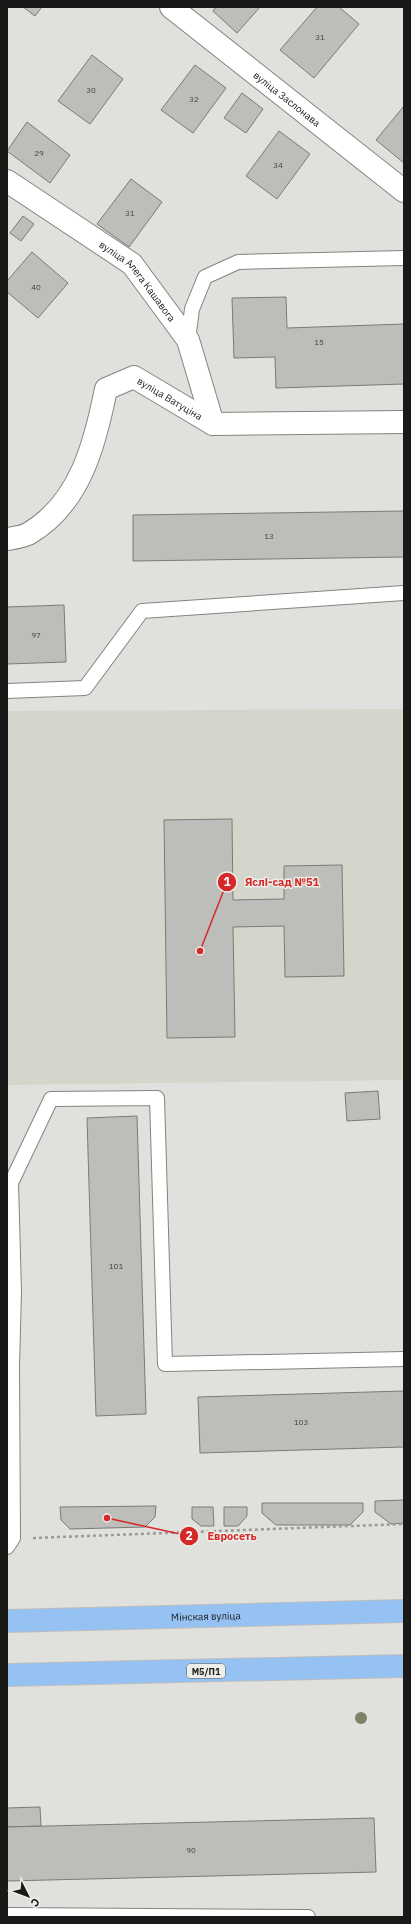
<svg xmlns="http://www.w3.org/2000/svg" width="411" height="1924" viewBox="0 0 411 1924" font-family="'IBM Plex Sans',sans-serif">
<style>
.built{fill:#d4d6cb}
.building{fill:#bdbeba;stroke:#7a7b77}
.lines{fill:none;stroke-linecap:round;stroke-linejoin:round}
.service-casing{stroke:#838481;stroke-width:16}
.minor-casing{stroke:#838481;stroke-width:24}
.primary-casing{stroke:#bfbfbe;stroke-width:24}
.path{stroke:#9a9b98;stroke-width:2.5;stroke-dasharray:3 3;stroke-linecap:butt}
.service{stroke:#fff;stroke-width:14}
.minor{stroke:#fff;stroke-width:22}
.primary{stroke:#95c1f3;stroke-width:22}
.tree{fill:#7d8166}
.labels{text-anchor:middle;dominant-baseline:central;stroke-width:3;stroke-linejoin:round;paint-order:stroke}
.number-label{font-size:8px;fill:#424340}
.shield{fill:#edeeea;stroke:#595a57;stroke-width:1}
.shield-label{font-size:9px;font-weight:bold;fill:#191a18}
.street-label{font-size:10px;fill:#191a18;stroke:#edeeea}
.leader{fill:none;stroke:#d62828;stroke-width:1.5}
.callout-dot{fill:#d62828;stroke:#edeeea;stroke-width:1.5}
.mark-label{font-size:12px;text-anchor:middle;font-weight:bold;fill:#fff}
.callout-label{font-size:11px;text-anchor:middle;font-weight:bold;fill:#d62828;stroke:#edeeea;stroke-width:3;stroke-linejoin:round;paint-order:stroke}
</style>
<rect width="100%" height="100%" fill="#e0e1dd"/>
<polygon class="built" points="404,709 404,1080 7,1085 7,711"/>
<g class="building">
<polygon points="23,7 42,7 35,16"/>
<polygon points="216,7 260,7 237,33 213,11"/>
<polygon points="317,7 339,7 359,24 314,78 280,50"/>
<polygon points="92,55 123,79 90,124 58,101"/>
<polygon points="195,65 226,88 193,133 161,110"/>
<polygon points="242,93 263,109 246,133 224,118"/>
<polygon points="404,106 404,163 376,140"/>
<polygon points="27,122 70,155 50,183 7,151"/>
<polygon points="279,131 310,154 277,199 246,176"/>
<polygon points="131,179 162,202 129,247 97,224"/>
<polygon points="23,216 34,224 21,241 10,233"/>
<polygon points="32,252 68,283 38,318 7,292 7,281"/>
<polygon points="286,297 287,328 404,324 404,384 276,388 275,357 234,358 232,298"/>
<polygon points="404,511 404,557 133,561 133,515"/>
<polygon points="64,605 66,662 7,664 7,607"/>
<polygon points="232,819 233,900 284,899 284,866 342,865 344,976 285,977 284,926 233,927 235,1037 167,1038 164,820"/>
<polygon points="378,1091 380,1119 347,1121 345,1093"/>
<polygon points="137,1116 146,1414 96,1416 87,1118"/>
<polygon points="404,1391 404,1447 200,1453 198,1397"/>
<polygon points="404,1500 404,1523 391,1524 375,1512 375,1501"/>
<polygon points="262,1503 363,1503 363,1512 350,1525 276,1525 262,1513"/>
<polygon points="156,1506 155,1517 145,1527 70,1529 61,1520 60,1507"/>
<polygon points="192,1507 213,1507 214,1526 201,1526 192,1519"/>
<polygon points="224,1507 247,1507 247,1516 238,1526 224,1526"/>
<polygon points="40,1807 41,1826 7,1827 7,1808"/>
<polygon points="374,1818 376,1872 7,1881 7,1827"/>
</g>
<g class="lines">
<defs>
<g id="service">
<polyline points="188,340 192,309 205,277 238,262 404,258"/>
<polyline points="7,691 85,688 142,611 404,593"/>
<polyline points="7,1291 14,1291 12,1366"/>
<polyline points="14,1291 11,1183 51,1099 157,1098 165,1364 404,1359"/>
<polyline points="7,1367 12,1366 13,1538 7,1547"/>
<polyline points="7,1915 308,1917"/>
</g>
<g id="minor">
<path id="s1" d="M171,7l233,184"/>
<path id="s2" d="M7,181l125,83 56,76 25,84"/>
<path id="s3" d="M7,539c6,-1 15,-2 21,-5 52,-30 67,-90 78,-145l28,-12 79,47 191,-2"/>
</g>
<g id="primary">
<path id="s4" d="M7,1621l397,-10"/>
<polyline points="7,1675 404,1666"/>
</g>
</defs>
<use href="#service" class="service-casing"/>
<use href="#minor" class="minor-casing"/>
<use href="#primary" class="primary-casing"/>
<polyline class="path" points="33,1538 404,1524"/>
<use href="#service" class="service"/>
<use href="#minor" class="minor"/>
<use href="#primary" class="primary"/>
</g>
<circle class="tree" cx="361" cy="1718" r="6"/>
<g class="labels">
<g class="number-label">
<text x="320" y="37">31</text>
<text x="91" y="90">30</text>
<text x="194" y="99">32</text>
<text x="39" y="153">29</text>
<text x="278" y="165">34</text>
<text x="130" y="213">31</text>
<text x="36" y="287">40</text>
<text x="319" y="342">15</text>
<text x="269" y="536">13</text>
<text x="36" y="635">97</text>
<text x="116" y="1266">101</text>
<text x="301" y="1422">103</text>
<text x="191" y="1850">90</text>
</g>
<rect class="shield" x="187" y="1664" width="38" height="14" rx="3"/>
<g class="shield-label">
<text x="206" y="1671">М5/П1</text>
</g>
<g class="street-label">
<text stroke="none"><textPath href="#s1" startOffset="148">вуліца Заслонава</textPath></text>
<text stroke="none"><textPath href="#s2" startOffset="166">вуліца Алега Кашавога</textPath></text>
<text stroke="none"><textPath href="#s3" startOffset="264">вуліца Ватуціна</textPath></text>
<text stroke="none"><textPath href="#s4" startOffset="199">Мінская вуліца</textPath></text>
</g>
</g>
<path class="leader" d="M200 951L227 882M107 1518L189 1536"/>
<g class="callout-dot">
<circle cx="200" cy="951" r="4"/>
<circle cx="107" cy="1518" r="4"/>
<circle cx="227" cy="882" r="10"/>
<circle cx="189" cy="1536" r="10"/>
</g>
<g class="mark-label">
<text x="227" y="886">1</text>
<text x="189" y="1540">2</text>
</g>
<g class="callout-label">
<text x="282" y="886">Яслі-сад №51</text>
<text x="232" y="1540">Евросеть</text>
</g>
<rect width="411" height="1924" fill="none" stroke="#191a18" stroke-width="16"/>
<g transform="translate(28 1896) rotate(132)" stroke="#edeeea" stroke-width="3" paint-order="stroke">
<path d="M0-3L7 15L0 10L-7 15Z" fill="#191a18"/>
<text y="-6" font-size="11" font-weight="bold" text-anchor="middle" fill="#191a18">С</text>
</g>
</svg>
